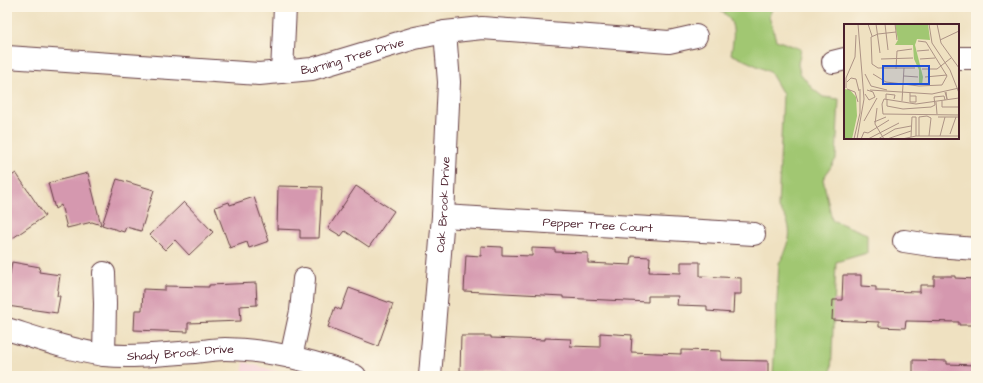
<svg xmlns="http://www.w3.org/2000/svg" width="983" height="383" viewBox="0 0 983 383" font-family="'Architects Daughter',sans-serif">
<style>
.built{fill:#f6cfd9}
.green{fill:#a1c772;stroke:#76734e}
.building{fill:#d598af}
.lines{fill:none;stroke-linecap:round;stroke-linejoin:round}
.minor-casing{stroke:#633c42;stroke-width:24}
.minor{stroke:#fff;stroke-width:22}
.labels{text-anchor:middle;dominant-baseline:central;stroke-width:3;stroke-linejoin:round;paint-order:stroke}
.street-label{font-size:12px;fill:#4a1f2b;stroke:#fcf5e5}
.inset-road{fill:none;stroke:#ad9385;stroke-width:1}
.view{fill:#1d4ed8;fill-opacity:0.15;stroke:#1d4ed8;stroke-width:2}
.inset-edge{fill:none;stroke:#4a1f2b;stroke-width:2}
</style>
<rect width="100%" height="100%" fill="#fcf5e5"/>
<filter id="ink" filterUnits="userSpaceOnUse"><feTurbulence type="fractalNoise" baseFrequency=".025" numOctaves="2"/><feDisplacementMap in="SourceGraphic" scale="8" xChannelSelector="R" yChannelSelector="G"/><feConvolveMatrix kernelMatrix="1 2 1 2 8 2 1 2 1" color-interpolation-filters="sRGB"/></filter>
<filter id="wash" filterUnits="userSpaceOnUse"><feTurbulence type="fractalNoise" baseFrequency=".012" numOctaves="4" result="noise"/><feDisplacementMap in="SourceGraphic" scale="16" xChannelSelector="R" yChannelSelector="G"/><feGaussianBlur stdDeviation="0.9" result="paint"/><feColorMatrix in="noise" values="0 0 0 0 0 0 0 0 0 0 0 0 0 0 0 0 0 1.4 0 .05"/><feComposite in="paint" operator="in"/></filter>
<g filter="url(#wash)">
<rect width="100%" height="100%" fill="#efe1c1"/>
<polygon class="built" points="244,362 293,376 242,376"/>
<path class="green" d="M716,7h57l-4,9 7,24 25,9 -3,15 2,9 13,16 10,8 16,2 -3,60 -13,20 9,41 35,14v19l-31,9 -5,114h-58l6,-113c8,-12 14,-28 8,-42 -2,-5 -6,-10 -9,-14l5,-113 -13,-22 -39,-18c2,-12 5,-25 -2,-36 -3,-4 -9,-8 -13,-11z"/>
<g id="blocks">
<g class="building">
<polygon points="16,173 45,216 7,242 7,179"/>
<polygon points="88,173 101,225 92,222 67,228 61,205 55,209 48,183"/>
<polygon points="117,179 154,190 141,231 126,227 124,232 102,225"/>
<polygon points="278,186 322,187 319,238 300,238 300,230 277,229"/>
<polygon points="356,186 394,211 369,247 345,231 341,236 328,228"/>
<polygon points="254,197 269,241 249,248 247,242 230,248 215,207 229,202 230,205"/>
<polygon points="184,202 213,232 189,255 175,240 165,250 150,235"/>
<polygon points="481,246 502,247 502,255 532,256 532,248 555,249 555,252 588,253 588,263 631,265 632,256 650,257 649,272 681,273 681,262 700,262 700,276 741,278 741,294 734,294 733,313 707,311 707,306 677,305 678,296 648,296 648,302 563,298 563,296 464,291 466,255 481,256"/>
<polygon points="12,262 40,267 39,272 60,275 57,296 60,296 57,313 7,306 7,292"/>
<polygon points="843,275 861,275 861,286 876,287 876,291 920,292 920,285 934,285 934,276 955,276 955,278 976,279 976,325 959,325 959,322 906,321 905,328 879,327 879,322 832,320 833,300 842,300"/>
<polygon points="256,283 257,305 240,306 241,321 188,323 188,332 134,330 135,310 142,310 143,289 165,290 165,286 209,287 209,285"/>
<polygon points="349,288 393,304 378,346 328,327 335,307 341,310"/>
<polygon points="600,333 632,335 631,352 681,354 681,350 721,351 721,360 768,361 768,376 501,376 501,372 460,371 461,336 491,336 491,338 545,340 545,338 571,339 570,346 600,347"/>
<polygon points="913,360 947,361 947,364 976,365 976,376 913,376"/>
</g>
</g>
</g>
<g filter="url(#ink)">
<use href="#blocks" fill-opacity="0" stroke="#633c42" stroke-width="1"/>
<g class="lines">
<defs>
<g id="minor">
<path id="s1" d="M7,57l252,17 53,-5 103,-31 30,-6 37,-4 187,14 27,-6"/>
<polyline points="958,58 976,58"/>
<polyline points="833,62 845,59"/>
<polyline points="282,72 285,7"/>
<path id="s2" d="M443,216l311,18"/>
<polyline points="904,241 937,246 976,249"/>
<path id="s3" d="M7,329c32,10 63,21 97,26 30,3 60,-1 90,-3 10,-1 21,-3 31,-3 44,0 88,12 130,27"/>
<polyline points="104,355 105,304 104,273"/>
<polyline points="291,357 301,311 304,279"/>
<path id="s4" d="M430,376l13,-160 6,-134 -4,-50"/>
</g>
</defs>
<use href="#minor" class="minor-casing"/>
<use href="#minor" class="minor"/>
</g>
</g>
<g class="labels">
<g class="street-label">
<text stroke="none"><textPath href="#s1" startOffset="348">Burning Tree Drive</textPath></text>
<text stroke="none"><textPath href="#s4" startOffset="172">Oak Brook Drive</textPath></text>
<text stroke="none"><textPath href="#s2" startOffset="155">Pepper Tree Court</textPath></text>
<text stroke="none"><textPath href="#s3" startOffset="177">Shady Brook Drive</textPath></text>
</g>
</g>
<g transform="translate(844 24)">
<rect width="115" height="115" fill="#efe1c1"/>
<path d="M51,0h33l2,16 -13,-1 -2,6 8,32 -1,8h-3v-15l-5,-11 -1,-14h-18l3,-5zM0,65l6,1 6,7 1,19 -5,23h-8z" fill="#a1c772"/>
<path class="inset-road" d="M24,0l4,12M32,0l4,29M41,0l3,26M51,0l2,16M85,0l3,19 18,27 9,23M93,0l4,19 18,25M52,8l-18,2 -7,3 1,27 6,4h37M96,16l19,-9M74,17l8,1 21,34 -5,9 -23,1M73,27l12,-1M37,35l32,-1M76,35l15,-1M52,45l1,-18 15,-2M78,45h15l14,-11M21,50l6,12 16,4M29,50l13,8 33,4M60,52l14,1M81,53l22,-2M3,58l4,-4 5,1 3,12M2,64v-10l9,-21 1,-22M3,65l8,3 3,10M26,66l62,4 27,-6M101,68l2,7 -1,-7M21,70l4,6 6,-3 -2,-5 -6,-2M66,72h6v6h-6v-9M115,74l-43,6 -32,-5 -2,5 1,10 76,1M42,75v-5l9,1 -1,4M43,75v7l16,3 28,-2 4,-2 -1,-8 10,-1 1,4M58,77l2,-33M98,77v6h17M92,78l1,12M33,84l-2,16 9,15M94,93h21M20,97l13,-23M30,98l12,-5M106,110l6,-17M75,112v-19l8,-1 4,2 -2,18M96,112l5,-19M67,113l1,-20h4v19M10,115l6,-26v-24M13,115l7,-40 -6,-75M17,115l3,-7 4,1 21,-13M24,115l31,-16M34,115l17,-10 16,-3M43,115l24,-8M58,115l14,-3h43"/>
<path class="view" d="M39,42h46v18h-46z"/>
<rect width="115" height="115" class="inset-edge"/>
</g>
<rect width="983" height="383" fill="none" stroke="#fcf5e5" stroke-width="24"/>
</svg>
